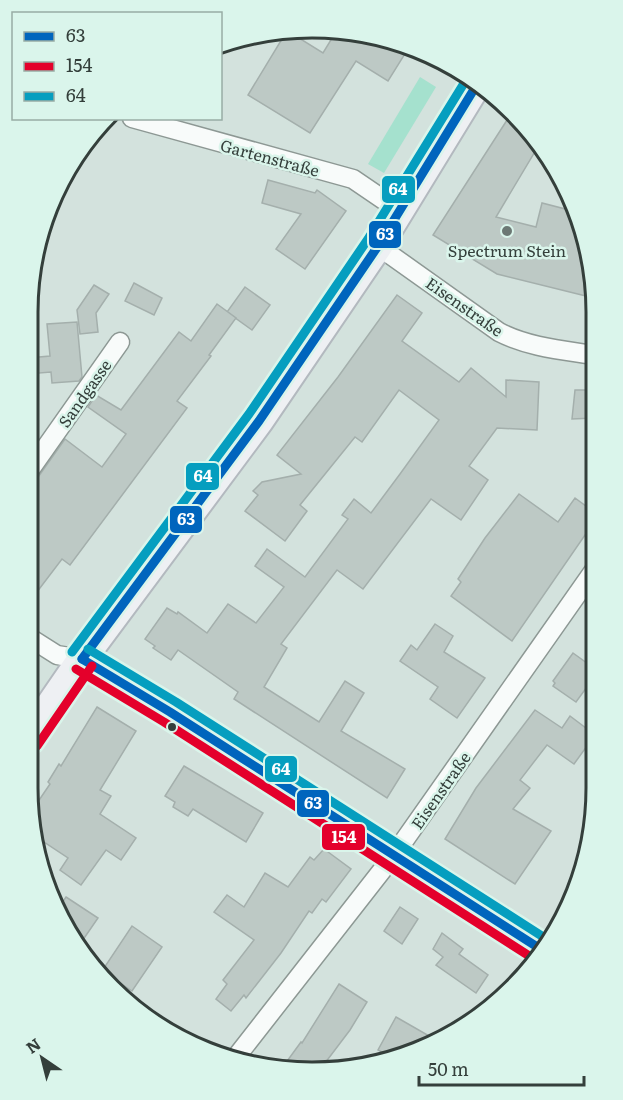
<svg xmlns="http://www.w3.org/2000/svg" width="623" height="1100" viewBox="0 0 623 1100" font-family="Literata,serif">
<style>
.green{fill:#a5e1ce}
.building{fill:#bdc9c5;stroke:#a4afac;stroke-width:1.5}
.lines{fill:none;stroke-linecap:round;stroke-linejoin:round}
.minor-casing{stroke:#8d9894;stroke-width:21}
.primary-casing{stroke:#b3b9bf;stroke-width:32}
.minor{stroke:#f8fbfa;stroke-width:18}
.primary{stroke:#eef0f3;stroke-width:28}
.bus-1-casing{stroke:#daf5eb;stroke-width:14}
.bus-2-casing{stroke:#daf5eb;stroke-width:14}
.bus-3-casing{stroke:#daf5eb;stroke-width:14}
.bus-1{stroke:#0065bd;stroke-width:9}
.bus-2{stroke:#e4002b;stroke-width:9}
.bus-3{stroke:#059ebf;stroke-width:9}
.poi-dot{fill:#6c7874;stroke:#daf5eb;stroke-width:2}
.bus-dot{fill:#343f3b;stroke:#daf5eb;stroke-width:2}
.labels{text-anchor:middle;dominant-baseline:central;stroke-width:5;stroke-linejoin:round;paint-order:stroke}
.street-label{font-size:16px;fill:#343f3b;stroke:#daf5eb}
.poi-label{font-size:16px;fill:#343f3b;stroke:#daf5eb}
.rim{fill:none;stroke:#343f3b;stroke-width:3}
.line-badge{stroke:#daf5eb;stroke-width:2}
.badge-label{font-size:16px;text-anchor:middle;font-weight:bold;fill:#fff}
</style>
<rect width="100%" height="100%" fill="#d3e2dd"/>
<polygon class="green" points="420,77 436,87 384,173 368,164"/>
<g class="building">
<polygon points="349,29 408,49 388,81 356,61 310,133 248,95 285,34 291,33 323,53 337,30"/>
<polygon points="509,117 539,145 496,217 536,227 542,203 569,210 594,275 594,298 497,274 433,235"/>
<polygon points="268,180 315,193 317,190 346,211 305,269 276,249 301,214 262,203"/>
<polygon points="134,283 162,298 154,315 125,301"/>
<polygon points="94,285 109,294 96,313 98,332 80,334 77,310"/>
<polygon points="245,287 270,305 252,330 227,312"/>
<polygon points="397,295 422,313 402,341 459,382 471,368 506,397 506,380 539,382 537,430 497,428 469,466 488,480 461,520 431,499 363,589 337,570 281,644 287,648 264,687 319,722 345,681 364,693 341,731 405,769 387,798 234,699 238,692 178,650 171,660 153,648 155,646 145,639 167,608 177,614 178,612 207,633 228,604 256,623 284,587 255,566 267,549 305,577 348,519 342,515 354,499 371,513 400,474 439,420 399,390 362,442 355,437 300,505 307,511 285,541 245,511 258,495 253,491 262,482 301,474 277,455 338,377"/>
<polygon points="217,304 236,318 209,355 211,356 177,401 187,408 70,565 62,559 27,605 27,487 36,480 65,439 102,467 126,434 88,407 96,395 121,410 179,332 191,341"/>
<polygon points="77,322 82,377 79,381 52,383 51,372 27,374 28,358 50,356 47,324"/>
<polygon points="575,390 594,390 594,418 572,419"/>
<polygon points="519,494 558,522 575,498 594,512 594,522 512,641 451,596 461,582 458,579 485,538"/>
<polygon points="435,624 453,636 444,652 485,678 457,718 430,699 438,687 400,661 411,645 417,650"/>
<polygon points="573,653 595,669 595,676 576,702 553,686 555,683 553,681"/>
<polygon points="97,707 136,731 100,790 111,796 100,814 136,838 121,860 106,850 81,885 60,870 68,858 35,836 31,812 50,784 48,782 59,764 61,766"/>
<polygon points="535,710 562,728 570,716 595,735 574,764 547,745 520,780 530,788 513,809 551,831 515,884 445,839 476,788"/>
<polygon points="184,766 263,813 246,842 193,809 188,816 173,807 175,802 165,796"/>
<polygon points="324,849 351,869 326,902 322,899 312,913 309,911 281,953 246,998 244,995 231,1011 216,999 227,984 223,980 254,940 214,912 227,895 244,907 265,873 288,887 310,857 314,860"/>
<polygon points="66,897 98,918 78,947 58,909"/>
<polygon points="400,907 418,919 402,944 384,931"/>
<polygon points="132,926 162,947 132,991 102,971"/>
<polygon points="442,933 463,949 459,954 488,975 476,993 436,965 443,957 433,949"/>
<polygon points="339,984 367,1002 350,1030 319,1071 282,1068 301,1042 302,1043"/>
<polygon points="396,1017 431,1037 424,1049 393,1058 378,1050"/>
</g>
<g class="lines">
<defs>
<g id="minor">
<polyline points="132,118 353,179 400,211"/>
<path d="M378,246l121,86c29,15 63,18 95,23"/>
<polyline points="27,474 120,342"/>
<polyline points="27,636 57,655 82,659 170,712 542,950"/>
<polyline points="233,1061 394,855 595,569"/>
</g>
<polyline id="primary" points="27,739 82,659 259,421 378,246 476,86"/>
</defs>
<use href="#minor" class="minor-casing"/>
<use href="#primary" class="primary-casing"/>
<use href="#minor" class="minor"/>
<use href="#primary" class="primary"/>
<defs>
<g id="bus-1">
<polyline points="82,659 259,421 378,246 476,86"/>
<polyline points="82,659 170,712 542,950"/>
</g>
<g id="bus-2">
<polyline points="76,669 164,722 534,959"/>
<polyline points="37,746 92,666"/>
</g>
<g id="bus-3">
<polyline points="88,649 176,702 548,940"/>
<polyline points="72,652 249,414 368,239 466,80"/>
</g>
</defs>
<use href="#bus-1" class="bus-1-casing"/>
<use href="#bus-2" class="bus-2-casing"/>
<use href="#bus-3" class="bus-3-casing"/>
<use href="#bus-1" class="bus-1"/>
<use href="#bus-2" class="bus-2"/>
<use href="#bus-3" class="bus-3"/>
</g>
<circle class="poi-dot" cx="507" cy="231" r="6"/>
<circle class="bus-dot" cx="172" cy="727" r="5"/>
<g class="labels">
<g class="street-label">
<text transform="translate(270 157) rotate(15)">Gartenstraße</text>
<text transform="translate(465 306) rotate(35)">Eisenstraße</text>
<text transform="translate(84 393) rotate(-55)">Sandgasse</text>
<text transform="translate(440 790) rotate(-55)">Eisenstraße</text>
</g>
<g class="poi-label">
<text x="507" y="250">Spectrum Stein</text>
</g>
</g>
<path d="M0 0H623V1100H0ZM312 38H312A274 274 0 0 1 586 312V788A274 274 0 0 1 312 1062H312A274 274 0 0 1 38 788V312A274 274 0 0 1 312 38Z" fill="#daf5eb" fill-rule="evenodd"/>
<path class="rim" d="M312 38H312A274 274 0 0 1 586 312V788A274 274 0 0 1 312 1062H312A274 274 0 0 1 38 788V312A274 274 0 0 1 312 38Z"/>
<g class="line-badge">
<rect x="381" y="175" width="35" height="29" rx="6" fill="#059ebf"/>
<rect x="368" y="220" width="34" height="29" rx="6" fill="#0065bd"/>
<rect x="185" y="462" width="35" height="29" rx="6" fill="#059ebf"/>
<rect x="169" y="505" width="34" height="29" rx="6" fill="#0065bd"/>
<rect x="264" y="755" width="34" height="28" rx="6" fill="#059ebf"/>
<rect x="296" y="789" width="34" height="29" rx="6" fill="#0065bd"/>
<rect x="321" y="823" width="45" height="28" rx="6" fill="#e4002b"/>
</g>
<g class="badge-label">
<text x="398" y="195">64</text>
<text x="385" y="240">63</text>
<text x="203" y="482">64</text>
<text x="186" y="525">63</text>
<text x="281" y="775">64</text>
<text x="313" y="809">63</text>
<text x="344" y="843">154</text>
</g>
<rect x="12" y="12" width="210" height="108" fill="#daf5eb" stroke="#98aca5" stroke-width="1.5"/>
<rect x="24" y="32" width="30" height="9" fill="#0065bd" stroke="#98aca5" stroke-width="1.5"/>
<text x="66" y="42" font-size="18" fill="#343f3b">63</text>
<rect x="24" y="62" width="30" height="9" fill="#e4002b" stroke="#98aca5" stroke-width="1.5"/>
<text x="66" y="72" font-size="18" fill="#343f3b">154</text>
<rect x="24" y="92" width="30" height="9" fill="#059ebf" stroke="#98aca5" stroke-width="1.5"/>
<text x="66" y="102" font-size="18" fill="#343f3b">64</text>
<g transform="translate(42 1058) rotate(325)" stroke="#daf5eb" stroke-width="4.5" paint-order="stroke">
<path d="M0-4.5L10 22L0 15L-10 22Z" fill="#343f3b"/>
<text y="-9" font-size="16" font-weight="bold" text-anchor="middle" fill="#343f3b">N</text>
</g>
<path d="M419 1076v9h165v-9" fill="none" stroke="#343f3b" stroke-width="3"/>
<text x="428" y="1076" font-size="18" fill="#343f3b" stroke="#daf5eb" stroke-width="4.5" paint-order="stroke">50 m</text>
</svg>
